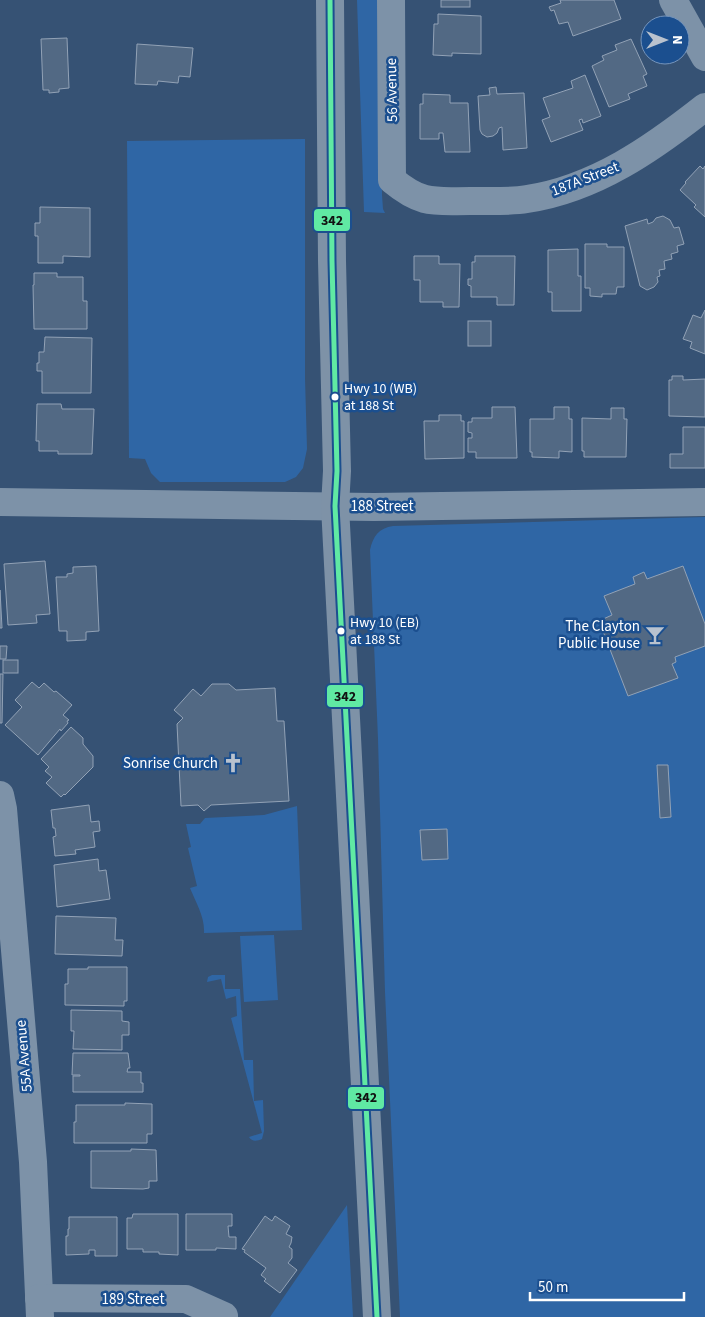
<svg xmlns="http://www.w3.org/2000/svg" width="705" height="1317" viewBox="0 0 705 1317" font-family="'Source Sans 3',sans-serif">
<style>
.green{fill:#2f66a5}
.building{fill:#526984;stroke:#92a2b6}
.lines{fill:none;stroke-linecap:round;stroke-linejoin:round}
.minor{stroke:#7d92a8;stroke-width:28}
.highway{stroke:#7e92a7;stroke-width:28}
.bus-1-casing{stroke:#1b4f8f;stroke-width:9}
.bus-1{stroke:#60e9a3;stroke-width:5}
.bus-dot{fill:#fff;stroke:#1b4f8f;stroke-width:2}
.labels{text-anchor:middle;dominant-baseline:central;stroke-width:5;stroke-linejoin:round;paint-order:stroke}
.bus-label{font-size:14px;fill:#fff;stroke:#1b4f8f;text-anchor:start}
.street-label{font-size:15px;fill:#fff;stroke:#1b4f8f}
.poi-label{font-size:15px;fill:#fff;stroke:#1b4f8f;text-anchor:end}
.line-badge{stroke:#1b4f8f;stroke-width:2}
.pale-badge-label{font-size:14px;text-anchor:middle;font-weight:bold;fill:#111}
</style>
<rect width="100%" height="100%" fill="#365274"/>
<g class="green">
<polygon points="357,0 380,0 382,195 383,209 385,213 364,212"/>
<polygon points="305,139 305,378 307,449 303,468 296,477 285,482 160,482 151,473 145,459 129,458 127,141"/>
<path d="M705,517v800h-305l-15,-325 -7,-253 -8,-189c3,-14 9,-22 23,-24z"/>
<path d="M297,806l5,124 -98,3c1,-16 -8,-30 -14,-45l7,-2 -9,-38 3,-1 -5,-23h14l5,-6 59,-3z"/>
<polygon points="274,935 278,1000 244,1002 240,936"/>
<path d="M212,975h13v14h15l4,71h9l1,41 9,-1 1,31 -2,8c-5,2 -10,3 -13,-2l13,-4 -31,-115 6,-2 -1,-20 -10,3 -5,-20 -14,3 1,-5z"/>
<polygon points="347,1205 353,1317 270,1317"/>
</g>
<g class="building">
<rect x="441" y="0" width="29" height="7"/>
<polygon points="560,0 614,0 621,19 573,36 568,22 559,24 554,10 551,11 549,7 561,3"/>
<polygon points="438,14 481,16 481,54 452,53 452,56 433,55 434,24 438,24"/>
<polygon points="67,38 69,88 59,89 59,92 49,93 49,90 43,90 41,39"/>
<polygon points="631,39 647,74 643,76 647,86 628,94 630,99 609,107 592,66 604,60 602,56 617,50 615,45"/>
<polygon points="137,44 193,48 190,77 179,76 178,83 158,81 157,85 135,84"/>
<polygon points="585,75 601,116 583,123 582,119 579,120 583,130 551,142 542,120 550,117 543,98 573,88 571,81"/>
<polygon points="496,87 497,94 524,93 527,148 503,150 502,127 499,128 497,133 493,136 487,137 482,134 480,130 478,96 490,95 489,88"/>
<polygon points="423,94 450,95 450,103 468,103 470,152 445,152 443,133 439,133 439,139 420,139 420,104 423,104"/>
<polygon points="700,166 703,169 705,166 705,217 694,207 696,205 680,190 686,183 685,182"/>
<polygon points="40,207 90,208 90,257 63,256 63,263 38,263 38,236 35,236 35,223 40,223"/>
<polygon points="663,216 670,220 674,228 679,227 684,244 677,246 678,252 671,254 672,259 664,261 665,269 659,270 660,276 657,277 658,282 654,287 647,290 640,286 625,226 647,219 648,224 653,222 656,218"/>
<polygon points="585,244 607,244 607,247 624,247 624,287 617,287 616,294 602,294 602,297 590,296 590,288 585,288"/>
<polygon points="578,249 578,276 581,276 581,311 552,311 552,292 548,292 548,250"/>
<polygon points="414,256 439,256 439,264 460,264 459,307 443,307 443,302 420,302 420,280 414,280"/>
<polygon points="475,256 515,256 514,305 497,305 497,297 471,297 471,286 468,285 468,279 472,279 472,262 475,262"/>
<polygon points="34,273 57,273 57,277 83,277 83,301 87,301 87,329 34,329 33,285 34,285"/>
<polygon points="705,310 705,354 690,348 692,342 683,339 693,315 701,318"/>
<rect x="468" y="321" width="23" height="25"/>
<polygon points="45,337 92,338 91,393 42,393 42,371 37,371 37,363 39,363 39,352 44,352"/>
<polygon points="672,376 683,376 683,380 705,379 705,417 669,416 669,380 672,380"/>
<polygon points="37,404 61,404 62,409 94,409 92,454 58,454 58,451 39,451 39,441 36,441"/>
<polygon points="492,407 515,407 517,458 476,458 476,452 468,452 468,438 472,438 472,433 468,432 468,422 472,422 472,418 492,418"/>
<polygon points="554,407 569,407 569,419 572,419 572,452 559,451 559,458 532,457 532,452 530,452 530,419 554,419"/>
<polygon points="611,408 624,408 624,419 627,419 626,457 584,457 584,451 582,451 582,418 611,419"/>
<polygon points="439,415 461,415 461,421 464,421 464,458 425,459 424,421 439,421"/>
<polygon points="683,427 705,427 705,468 670,468 670,454 683,454"/>
<polygon points="45,561 50,614 36,615 37,623 8,625 4,564"/>
<polygon points="96,566 99,631 86,632 86,640 67,641 67,631 59,631 56,577 67,577 67,574 73,573 73,567"/>
<polygon points="683,566 705,624 705,646 675,657 676,662 672,664 678,678 628,696 599,621 612,615 604,596 635,584 633,577 644,572 647,579"/>
<polygon points="0,590 2,628 0,628"/>
<polygon points="0,646 7,646 6,659 0,659"/>
<rect x="3" y="660" width="15" height="13"/>
<polygon points="0,674 3,674 2,723 0,723"/>
<polygon points="32,682 39,688 44,683 54,692 56,691 72,705 63,715 69,720 67,721 68,723 61,731 60,729 38,755 5,725 22,707 15,700"/>
<polygon points="212,684 229,684 236,690 275,688 277,721 284,721 289,801 211,805 204,811 198,805 181,806 177,724 183,718 174,710 193,689 201,696"/>
<polygon points="71,727 83,738 83,744 93,756 93,767 65,795 64,794 61,797 46,783 52,777 45,771 49,767 41,759"/>
<polygon points="657,765 668,765 671,817 660,818"/>
<polygon points="89,805 91,822 99,821 100,831 93,832 95,847 75,850 76,854 55,856 53,837 56,836 55,828 53,828 51,810"/>
<polygon points="447,829 448,859 422,860 420,830"/>
<polygon points="98,859 99,871 106,870 110,899 57,907 54,865"/>
<polygon points="56,916 116,918 115,940 123,940 122,956 55,954"/>
<polygon points="88,967 127,967 127,1001 124,1001 124,1006 65,1005 65,984 68,984 68,969 88,969"/>
<polygon points="71,1010 122,1011 122,1021 129,1022 129,1035 122,1035 122,1050 73,1049 74,1031 71,1031"/>
<polygon points="73,1053 128,1053 130,1068 128,1068 127,1072 141,1072 141,1083 143,1083 143,1092 73,1092 73,1076 80,1076 80,1075 72,1075"/>
<polygon points="125,1103 152,1104 152,1134 147,1134 147,1143 74,1143 74,1122 76,1122 76,1105 125,1105"/>
<polygon points="131,1149 156,1150 157,1181 149,1181 149,1188 143,1189 91,1188 91,1151 131,1151"/>
<polygon points="133,1214 178,1214 178,1255 159,1254 159,1252 143,1252 143,1249 127,1249 127,1218 132,1218"/>
<polygon points="186,1214 232,1214 232,1226 228,1226 229,1237 236,1237 236,1249 216,1248 216,1250 186,1250"/>
<polygon points="265,1216 272,1221 275,1216 290,1226 286,1234 292,1237 291,1243 289,1247 292,1249 292,1258 288,1263 297,1270 280,1293 264,1281 266,1279 261,1275 266,1268 244,1252 245,1250 242,1249"/>
<polygon points="69,1217 117,1217 117,1256 95,1256 95,1250 89,1250 89,1254 66,1255 66,1236 68,1236 68,1229 69,1229"/>
</g>
<g class="lines">
<g class="minor">
<path d="M391,0l1,180c30,25 42,21 78,21 19,0 39,1 57,-2 68,-10 126,-51 178,-92"/>
<polyline points="673,0 705,57"/>
<polyline points="0,502 374,507 705,502"/>
<polyline points="0,795 3,809 33,1162 40,1317"/>
<polyline points="39,1298 186,1299 224,1316"/>
</g>
<polyline class="highway" points="330,0 332,261 337,471 335,506 377,1317"/>
<defs>
<polyline id="bus-1" points="330,0 332,261 337,471 335,506 377,1317"/>
</defs>
<use href="#bus-1" class="bus-1-casing"/>
<use href="#bus-1" class="bus-1"/>
</g>
<defs>
<symbol id="bar-bare" viewBox="-9 -9 18 18"><path d="M-6-5H6L.8 .8V4.5H3.5V6h-7V4.5H-.8V.8Z" fill="#b9c2ce" stroke="#1b4f8f" stroke-width="2.5" paint-order="stroke"/></symbol>
<symbol id="church-bare" viewBox="-9 -9 18 18"><path d="M-1.2-6h2.4v3.5h3.3v2.4h-3.3V6h-2.4V-.1h-3.3v-2.4h3.3Z" fill="#b9c2ce" stroke="#1b4f8f" stroke-width="2.5" paint-order="stroke"/></symbol>
</defs>
<g fill-rule="evenodd">
<use href="#bar-bare" x="641" y="621" width="28" height="28"/>
<use href="#church-bare" x="219" y="749" width="28" height="28"/>
</g>
<g class="bus-dot">
<circle cx="335" cy="397" r="4.5"/>
<circle cx="341" cy="631" r="4.5"/>
</g>
<g class="labels">
<g class="bus-label">
<text x="344" y="389">Hwy 10 (WB)<tspan x="344" dy="17">at 188 St</tspan></text>
<text x="350" y="623">Hwy 10 (EB)<tspan x="350" dy="17">at 188 St</tspan></text>
</g>
<g class="street-label">
<text transform="translate(392 90) rotate(-91)">56 Avenue</text>
<text transform="translate(585 179) rotate(-21)">187A Street</text>
<text x="382" y="506">188 Street</text>
<text transform="translate(24 1056) rotate(-95)">55A Avenue</text>
<text x="133" y="1299">189 Street</text>
</g>
<g class="poi-label">
<text x="640" y="626">The Clayton<tspan x="640" dy="17">Public House</tspan></text>
<text x="218" y="763">Sonrise Church</text>
</g>
</g>
<g class="line-badge">
<rect x="313" y="208" width="38" height="24" rx="5" fill="#60e9a3"/>
<rect x="326" y="684" width="38" height="24" rx="5" fill="#60e9a3"/>
<rect x="347" y="1086" width="38" height="24" rx="5" fill="#60e9a3"/>
</g>
<g class="pale-badge-label">
<text x="332" y="225">342</text>
<text x="345" y="701">342</text>
<text x="366" y="1102">342</text>
</g>
<g transform="translate(665 40) rotate(90)"><circle r="24" fill="#1b4f8f" stroke="#7695bc"/>
<path d="M0-4L9 19L0 12L-9 19Z" fill="#b9c2ce"/>
<text y="-8" font-size="14" font-weight="bold" text-anchor="middle" fill="#ffffff">N</text>
</g>
<path d="M530 1292v8h154v-8" fill="none" stroke="#ffffff" stroke-width="2.5"/>
<text x="538" y="1292" font-size="15" fill="#ffffff" stroke="#1b4f8f" stroke-width="4" paint-order="stroke">50 m</text>
</svg>
